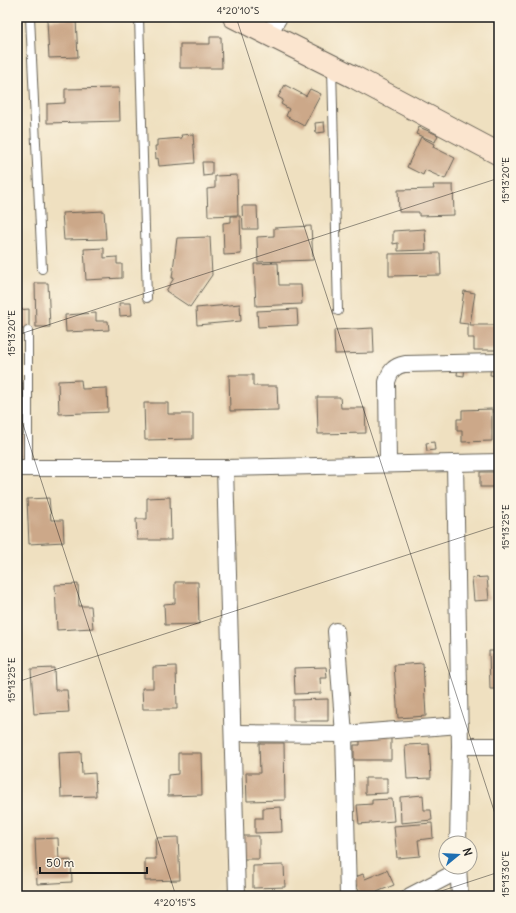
<svg xmlns="http://www.w3.org/2000/svg" width="516" height="913" viewBox="0 0 516 913" font-family="Delius,sans-serif">
<style>
.building{fill:#cca889}
.lines{fill:none;stroke-linecap:round;stroke-linejoin:round}
.lane-casing{stroke:#666155;stroke-width:10}
.street-casing{stroke:#666155;stroke-width:18}
.secondary-casing{stroke:#666155;stroke-width:24}
.lane{stroke:#fff;stroke-width:8}
.street{stroke:#fff;stroke-width:16}
.secondary{stroke:#fbe5cf;stroke-width:22}
.ticks{fill:none;stroke:#1c1c1c;stroke-width:1;stroke-opacity:0.45}
.neatline{fill:none;stroke:#1c1c1c;stroke-width:1.5}
.ticks-label{font-size:10px;text-anchor:middle;fill:#1c1c1c}
</style>
<rect width="100%" height="100%" fill="#fcf5e5"/>
<filter id="ink" filterUnits="userSpaceOnUse"><feTurbulence type="fractalNoise" baseFrequency=".025" numOctaves="2"/><feDisplacementMap in="SourceGraphic" scale="8" xChannelSelector="R" yChannelSelector="G"/><feConvolveMatrix kernelMatrix="1 2 1 2 8 2 1 2 1" color-interpolation-filters="sRGB"/></filter>
<filter id="wash" filterUnits="userSpaceOnUse"><feTurbulence type="fractalNoise" baseFrequency=".012" numOctaves="4" result="noise"/><feDisplacementMap in="SourceGraphic" scale="16" xChannelSelector="R" yChannelSelector="G"/><feGaussianBlur stdDeviation="0.9" result="paint"/><feColorMatrix in="noise" values="0 0 0 0 0 0 0 0 0 0 0 0 0 0 0 0 0 1.4 0 .05"/><feComposite in="paint" operator="in"/></filter>
<g filter="url(#wash)">
<rect width="100%" height="100%" fill="#efe0c0"/>
<g id="blocks">
<g class="building">
<polygon points="76,19 78,57 49,58 47,20"/>
<polygon points="210,37 221,37 222,68 180,68 180,44 210,44"/>
<polygon points="285,85 306,96 310,89 321,94 304,126 286,116 289,109 281,104 283,100 278,97"/>
<polygon points="119,88 120,121 47,123 47,104 65,103 65,89"/>
<polygon points="324,122 325,132 316,133 315,123"/>
<polygon points="419,127 438,135 435,142 416,134"/>
<polygon points="193,134 195,163 159,166 158,158 156,159 155,146 157,146 157,140 182,138 181,135"/>
<polygon points="421,137 434,144 433,147 455,158 445,179 425,170 423,175 407,167"/>
<polygon points="202,162 212,162 212,175 203,176"/>
<polygon points="237,175 238,215 208,216 207,189 215,188 215,176"/>
<polygon points="433,185 453,185 454,215 419,216 419,212 399,212 398,190 434,189"/>
<polygon points="242,206 257,206 258,229 243,229"/>
<polygon points="104,211 106,239 64,240 62,213"/>
<polygon points="231,216 240,216 241,254 224,255 223,223 231,222"/>
<polygon points="311,226 313,260 258,262 257,237 274,236 274,228"/>
<polygon points="425,229 426,250 398,251 398,243 393,244 393,231"/>
<polygon points="210,237 212,275 190,307 166,291 174,278 172,278 177,238"/>
<polygon points="104,248 104,258 117,257 117,264 122,264 122,278 86,280 84,249"/>
<polygon points="440,253 441,275 389,276 389,254"/>
<polygon points="278,263 279,285 301,285 302,304 256,306 254,264"/>
<polygon points="35,283 48,283 50,327 36,327"/>
<polygon points="464,291 475,293 470,325 499,325 499,350 474,350 474,338 468,338 468,324 459,323"/>
<polygon points="119,303 131,303 132,315 120,316"/>
<polygon points="240,304 241,321 197,325 196,308"/>
<polygon points="29,309 29,329 17,329 17,310"/>
<polygon points="297,309 298,325 258,327 257,311"/>
<polygon points="96,313 96,321 108,321 109,330 66,332 65,315"/>
<polygon points="373,328 374,353 335,354 334,330"/>
<polygon points="491,364 499,365 499,376 490,375"/>
<polygon points="458,366 465,366 464,376 457,375"/>
<polygon points="229,375 253,375 253,386 277,386 278,410 230,411"/>
<polygon points="81,380 82,389 107,388 108,412 59,414 58,381"/>
<polygon points="17,383 23,383 22,402 17,402"/>
<polygon points="317,397 340,397 341,408 365,408 366,433 318,434"/>
<polygon points="144,403 168,403 168,414 193,414 193,439 145,440"/>
<polygon points="492,409 492,441 462,442 462,431 457,431 457,419 462,419 462,410"/>
<polygon points="17,435 29,435 30,455 17,456"/>
<rect x="495" y="439" width="4" height="13"/>
<polygon points="434,442 435,450 427,451 426,443"/>
<rect x="480" y="472" width="19" height="15"/>
<polygon points="170,497 171,540 137,540 136,519 147,519 147,498"/>
<polygon points="49,498 51,520 63,520 64,542 29,544 27,499"/>
<polygon points="487,577 489,600 474,601 472,578"/>
<polygon points="175,582 198,582 199,624 165,625 164,604 175,603"/>
<polygon points="78,584 79,606 91,606 93,628 57,630 55,585"/>
<polygon points="489,651 499,651 499,689 490,689"/>
<polygon points="423,663 426,716 398,718 394,665"/>
<polygon points="176,666 177,709 143,709 142,688 153,688 153,667"/>
<polygon points="326,667 327,678 320,678 321,693 295,694 294,668"/>
<polygon points="54,668 55,690 67,690 69,712 34,714 31,669"/>
<polygon points="328,699 328,721 293,721 293,700"/>
<polygon points="360,735 391,735 391,760 354,760 354,745 360,745"/>
<polygon points="259,743 284,743 285,800 247,801 246,773 260,773"/>
<polygon points="429,744 431,778 407,779 405,745"/>
<polygon points="81,752 82,774 95,773 96,796 61,797 59,753"/>
<polygon points="178,753 201,753 202,795 168,796 168,775 178,774"/>
<polygon points="365,778 387,778 387,793 365,794"/>
<polygon points="423,795 424,810 431,810 432,820 401,823 400,797"/>
<polygon points="392,799 394,821 359,824 357,805 372,804 372,800"/>
<polygon points="281,807 282,832 255,833 255,818 263,818 263,808"/>
<polygon points="432,823 433,838 418,840 420,856 397,858 394,826"/>
<polygon points="243,836 259,836 259,859 242,859"/>
<polygon points="178,837 180,880 145,881 145,859 156,859 155,838"/>
<polygon points="58,838 59,861 71,860 72,882 37,884 35,839"/>
<polygon points="284,865 285,887 253,888 253,866"/>
<polygon points="387,870 394,885 367,896 361,896 353,878 363,874 365,879"/>
</g>
</g>
</g>
<g filter="url(#ink)">
<use href="#blocks" fill-opacity="0" stroke="#666155" stroke-width="1"/>
<g class="lines">
<defs>
<g id="lane">
<polyline points="30,17 42,269"/>
<polyline points="139,17 147,298"/>
<polyline points="332,68 338,311"/>
<polyline points="28,468 28,331"/>
</g>
<g id="street">
<polyline points="268,35 279,17"/>
<polyline points="455,463 460,746 458,843"/>
<path d="M388,464l-1,-82c3,-11 7,-16 18,-18l94,-2"/>
<polyline points="17,468 225,468 499,462"/>
<polyline points="225,468 237,896"/>
<polyline points="336,631 344,734 348,896"/>
<polyline points="233,733 344,734 460,725"/>
<polyline points="460,746 499,746"/>
<polyline points="458,867 460,896"/>
<polyline points="410,896 458,871"/>
</g>
<polyline id="secondary" points="234,17 354,77 499,154"/>
</defs>
<use href="#lane" class="lane-casing"/>
<use href="#street" class="street-casing"/>
<use href="#secondary" class="secondary-casing"/>
<use href="#lane" class="lane"/>
<use href="#street" class="street"/>
<use href="#secondary" class="secondary"/>
</g>
</g>
<path class="ticks" d="M236,17l263,809M17,335l482,-157M17,406l159,490M17,682l482,-157M426,896l73,-24"/>
<rect width="516" height="913" fill="none" stroke="#fcf5e5" stroke-width="44"/>
<g transform="translate(458 855) rotate(72)"><circle r="19" fill="#fcf5e5" stroke="#a29e95"/>
<path d="M0-3L7 15L0 10L-7 15Z" fill="#1f6fb2"/>
<text y="-6" font-size="11" font-weight="bold" text-anchor="middle" fill="#1c1c1c">N</text>
</g>
<path d="M40 867v6h107v-6" fill="none" stroke="#1c1c1c" stroke-width="2"/>
<text x="46" y="867" font-size="12" fill="#1c1c1c" stroke="#fcf5e5" stroke-width="3" paint-order="stroke">50 m</text>
<rect x="22" y="22" width="472" height="869" class="neatline"/>
<g class="ticks-label">
<text x="238" y="14">4°20'10"S</text>
<text transform="translate(505 180) rotate(-90)" y="4">15°13'20"E</text>
<text transform="translate(11 333) rotate(-90)" y="4">15°13'20"E</text>
<text transform="translate(505 527) rotate(-90)" y="4">15°13'25"E</text>
<text transform="translate(11 680) rotate(-90)" y="4">15°13'25"E</text>
<text transform="translate(505 874) rotate(-90)" y="4">15°13'30"E</text>
<text x="175" y="906">4°20'15"S</text>
</g>
</svg>
